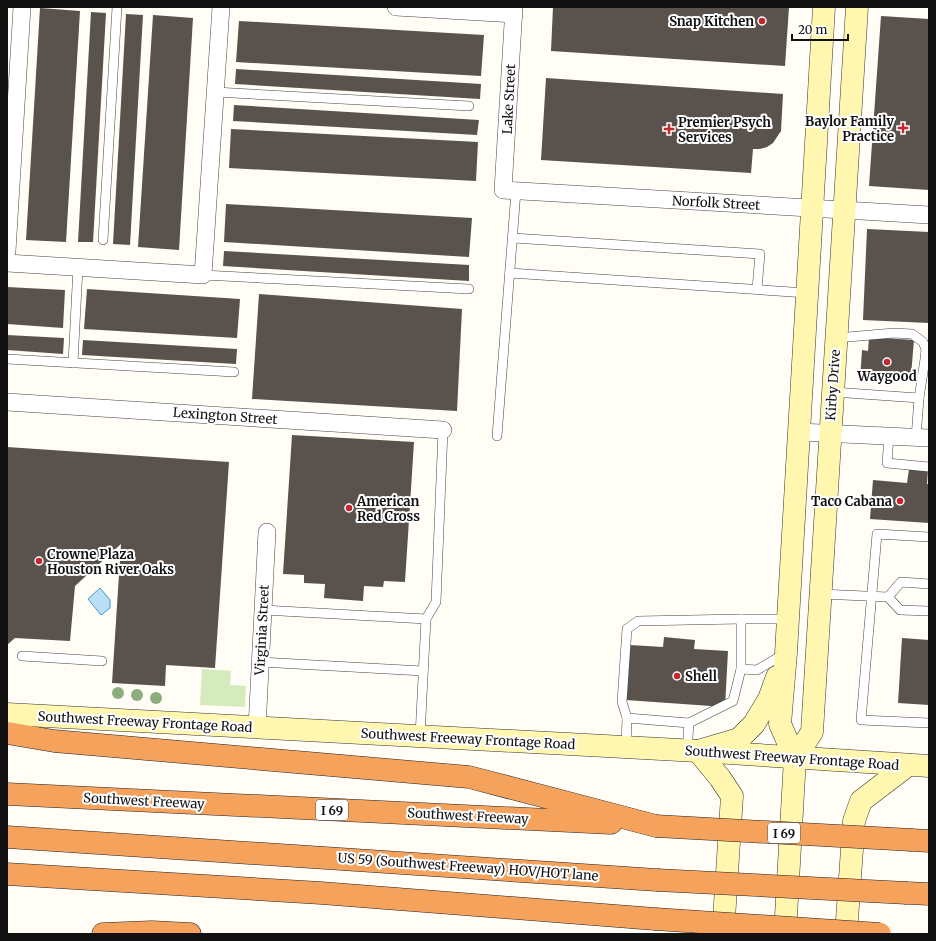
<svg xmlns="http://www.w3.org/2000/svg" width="936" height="941" viewBox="0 0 936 941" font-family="Merriweather,serif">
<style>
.grass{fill:#d5ebbd}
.water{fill:#b9e0f7;stroke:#3f96cf}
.building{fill:#5a524d}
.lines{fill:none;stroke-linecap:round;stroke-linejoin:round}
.service-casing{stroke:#444;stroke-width:10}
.minor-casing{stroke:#444;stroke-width:18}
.secondary-casing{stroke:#333;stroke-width:23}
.motorway-casing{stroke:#222;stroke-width:23}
.service{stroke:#fff;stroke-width:9}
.minor{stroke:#fff;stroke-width:17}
.secondary{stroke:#fff6b0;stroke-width:22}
.motorway{stroke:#f5a25d;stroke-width:22}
.motorway-bridge-casing{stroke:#222;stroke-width:23;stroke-linecap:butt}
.motorway-bridge{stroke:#f5a25d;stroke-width:22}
.tree{fill:#8dad7f}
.poi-dot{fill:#c4262e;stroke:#fff;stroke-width:1.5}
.labels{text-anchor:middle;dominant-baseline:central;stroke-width:4;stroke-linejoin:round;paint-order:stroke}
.shield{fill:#fff;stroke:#585858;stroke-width:1}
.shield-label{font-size:12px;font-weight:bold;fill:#111}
.poi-label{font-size:13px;font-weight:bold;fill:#111;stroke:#fff;text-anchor:start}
.street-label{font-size:13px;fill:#111;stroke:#fff}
</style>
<rect width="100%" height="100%" fill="#fffdf5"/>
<polygon class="grass" points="202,669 231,671 230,685 246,686 245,707 200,705"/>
<polygon class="water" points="100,588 110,600 110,608 101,615 88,599"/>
<g class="building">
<polygon points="553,7 789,7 785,66 551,51"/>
<polygon points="40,8 80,11 66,242 26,240"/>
<polygon points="91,12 106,13 93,242 78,242"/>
<polygon points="126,14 143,15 130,245 113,244"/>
<polygon points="153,15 193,18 179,250 138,247"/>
<polygon points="881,16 929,19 929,190 869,186"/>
<polygon points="239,21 484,35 481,76 236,62"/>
<polygon points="236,69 481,84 480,99 235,84"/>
<polygon points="546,78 783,94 781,131 773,143 767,147 760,149 753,149 751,173 541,160"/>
<polygon points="234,105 479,120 477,135 233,121"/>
<polygon points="231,129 478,142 476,181 229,168"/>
<polygon points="226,204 472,218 469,257 224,242"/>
<polygon points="867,229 929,232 929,323 863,320"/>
<polygon points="224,251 469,265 469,281 223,266"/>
<polygon points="7,287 65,290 63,328 7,324"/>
<polygon points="87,289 240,299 237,338 84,329"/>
<polygon points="259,294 462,309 457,411 252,399"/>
<polygon points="7,335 64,338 63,354 7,350"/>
<polygon points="869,337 914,340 911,375 885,373 884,382 860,380 862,350 868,351"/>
<polygon points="83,340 237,349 236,364 82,355"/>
<polygon points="292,435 414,442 405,582 384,581 383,587 364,586 363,601 324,598 325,584 304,583 304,575 283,574"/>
<polygon points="7,447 229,462 215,668 166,665 165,686 112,683 121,544 75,586 70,641 15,638 7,645"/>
<polygon points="909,469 928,470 927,484 929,484 929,523 870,519 873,480 907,483"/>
<polygon points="664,637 695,640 694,649 728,651 725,707 626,700 630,645 663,647"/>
<polygon points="902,638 929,640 929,705 898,703"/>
</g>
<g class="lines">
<defs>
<g id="service">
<polyline points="215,92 469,106"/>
<polyline points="513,238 760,254 757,289"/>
<polyline points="103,240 117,7"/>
<polyline points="510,273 807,293"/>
<polyline points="203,275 469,289"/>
<polyline points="836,338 894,333 912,334 923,342 926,349 925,359 919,398 916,438"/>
<polyline points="7,359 234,372"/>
<polyline points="73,363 78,267"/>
<polyline points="833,392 919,398"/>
<polyline points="497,436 516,191"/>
<polyline points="889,436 887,463 929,467"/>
<polyline points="929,537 877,534 861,720 929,723"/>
<polyline points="820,594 888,597 900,610 929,611"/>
<polyline points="888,597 901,582 929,584"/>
<polyline points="263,610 426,619 436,602 443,430"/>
<polyline points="784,654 757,670 741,669 741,619 788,619"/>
<polyline points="22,656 102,661"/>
<polyline points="260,662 423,671"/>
<polyline points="627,718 622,702 627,629 638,621 741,619"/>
<polyline points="420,736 426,619"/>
<polyline points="626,747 627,718 689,723"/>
<polyline points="687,751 689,723 733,701 741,669"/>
</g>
<g id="minor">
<polyline points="396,7 514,14"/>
<polyline points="514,7 503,190 929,215"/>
<polyline points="7,251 22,7"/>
<polyline points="7,263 203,275 221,7"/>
<polyline points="7,402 443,430"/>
<polyline points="799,432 929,438"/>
<polyline points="257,728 267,532"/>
</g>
<g id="secondary">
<polyline points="7,714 698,751 929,766"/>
<polyline points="795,758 812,732 857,7"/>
<polyline points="723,934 732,796 720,778 698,751 739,739 754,724 769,699 777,677"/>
<polyline points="785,934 795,758 780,724 786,653 824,7"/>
<polyline points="846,934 854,821 861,801 908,765"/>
</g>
<g id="motorway">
<polyline points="7,733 54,741 469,777 656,826"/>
<polyline points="7,794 611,823"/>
<polyline points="7,837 657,880"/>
<polyline points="912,840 929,841"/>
<polyline points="7,874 321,893 655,919"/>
<polyline points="907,893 929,894"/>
<polyline points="103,934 152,932 190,934"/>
</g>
</defs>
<use href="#service" class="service-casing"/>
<use href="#minor" class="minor-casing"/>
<use href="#secondary" class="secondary-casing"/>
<use href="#motorway" class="motorway-casing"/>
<use href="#service" class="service"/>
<use href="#minor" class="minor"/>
<use href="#secondary" class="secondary"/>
<use href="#motorway" class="motorway"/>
<defs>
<g id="motorway-bridge">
<polyline points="656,826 912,840"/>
<polyline points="657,880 907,893"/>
<polyline points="655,919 880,934"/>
</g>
</defs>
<use href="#motorway-bridge" class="motorway-bridge-casing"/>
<use href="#motorway-bridge" class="motorway-bridge"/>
</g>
<g class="tree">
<circle cx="118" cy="693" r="6"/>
<circle cx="137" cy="695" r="6"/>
<circle cx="156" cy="698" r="6"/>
</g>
<g class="poi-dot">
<circle cx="762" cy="21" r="4"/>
<path d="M901 122h4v4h4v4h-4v4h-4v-4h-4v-4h4z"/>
<path d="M667 123h4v4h4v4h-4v4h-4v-4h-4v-4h4z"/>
<circle cx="887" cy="362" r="4"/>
<circle cx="900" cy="501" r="4"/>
<circle cx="349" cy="508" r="4"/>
<circle cx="39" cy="561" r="4"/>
<circle cx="677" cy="676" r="4"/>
</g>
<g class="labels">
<g class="shield">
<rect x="316" y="800" width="32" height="20" rx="3"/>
<rect x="768" y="823" width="32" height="20" rx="3"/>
</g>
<g class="shield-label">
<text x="332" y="810">I 69</text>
<text x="784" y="833">I 69</text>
</g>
<g class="poi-label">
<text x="754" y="21" text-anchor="end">Snap Kitchen</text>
<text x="894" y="121" text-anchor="end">Baylor Family<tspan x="894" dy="15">Practice</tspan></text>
<text x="678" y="122">Premier Psych<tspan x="678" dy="15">Services</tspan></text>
<text x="887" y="376" text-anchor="middle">Waygood</text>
<text x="357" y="501">American<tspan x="357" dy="15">Red Cross</tspan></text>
<text x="892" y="501" text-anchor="end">Taco Cabana</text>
<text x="47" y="554">Crowne Plaza<tspan x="47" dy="15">Houston River Oaks</tspan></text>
<text x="685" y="676">Shell</text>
</g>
<g class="street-label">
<text transform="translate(509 99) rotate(-87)">Lake Street</text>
<text transform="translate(716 203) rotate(3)">Norfolk Street</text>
<text transform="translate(833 385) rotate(-86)">Kirby Drive</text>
<text transform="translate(225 416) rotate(4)">Lexington Street</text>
<text transform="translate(262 630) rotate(-87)">Virginia Street</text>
<text transform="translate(145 722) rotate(3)">Southwest Freeway Frontage Road</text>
<text transform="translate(468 739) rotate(3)">Southwest Freeway Frontage Road</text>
<text transform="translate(792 758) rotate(4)">Southwest Freeway Frontage Road</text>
<text transform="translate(144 801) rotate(3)">Southwest Freeway</text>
<text transform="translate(468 816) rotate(3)">Southwest Freeway</text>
<text transform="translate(468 867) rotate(4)">US 59 (Southwest Freeway) HOV/HOT lane</text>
</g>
</g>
<rect width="936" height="941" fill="none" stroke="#111111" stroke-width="16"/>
<path d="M792 34v6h56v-6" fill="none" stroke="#111111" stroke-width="2"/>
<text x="798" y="34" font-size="12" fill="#111111" stroke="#ffffff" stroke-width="3" paint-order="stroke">20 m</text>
</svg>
